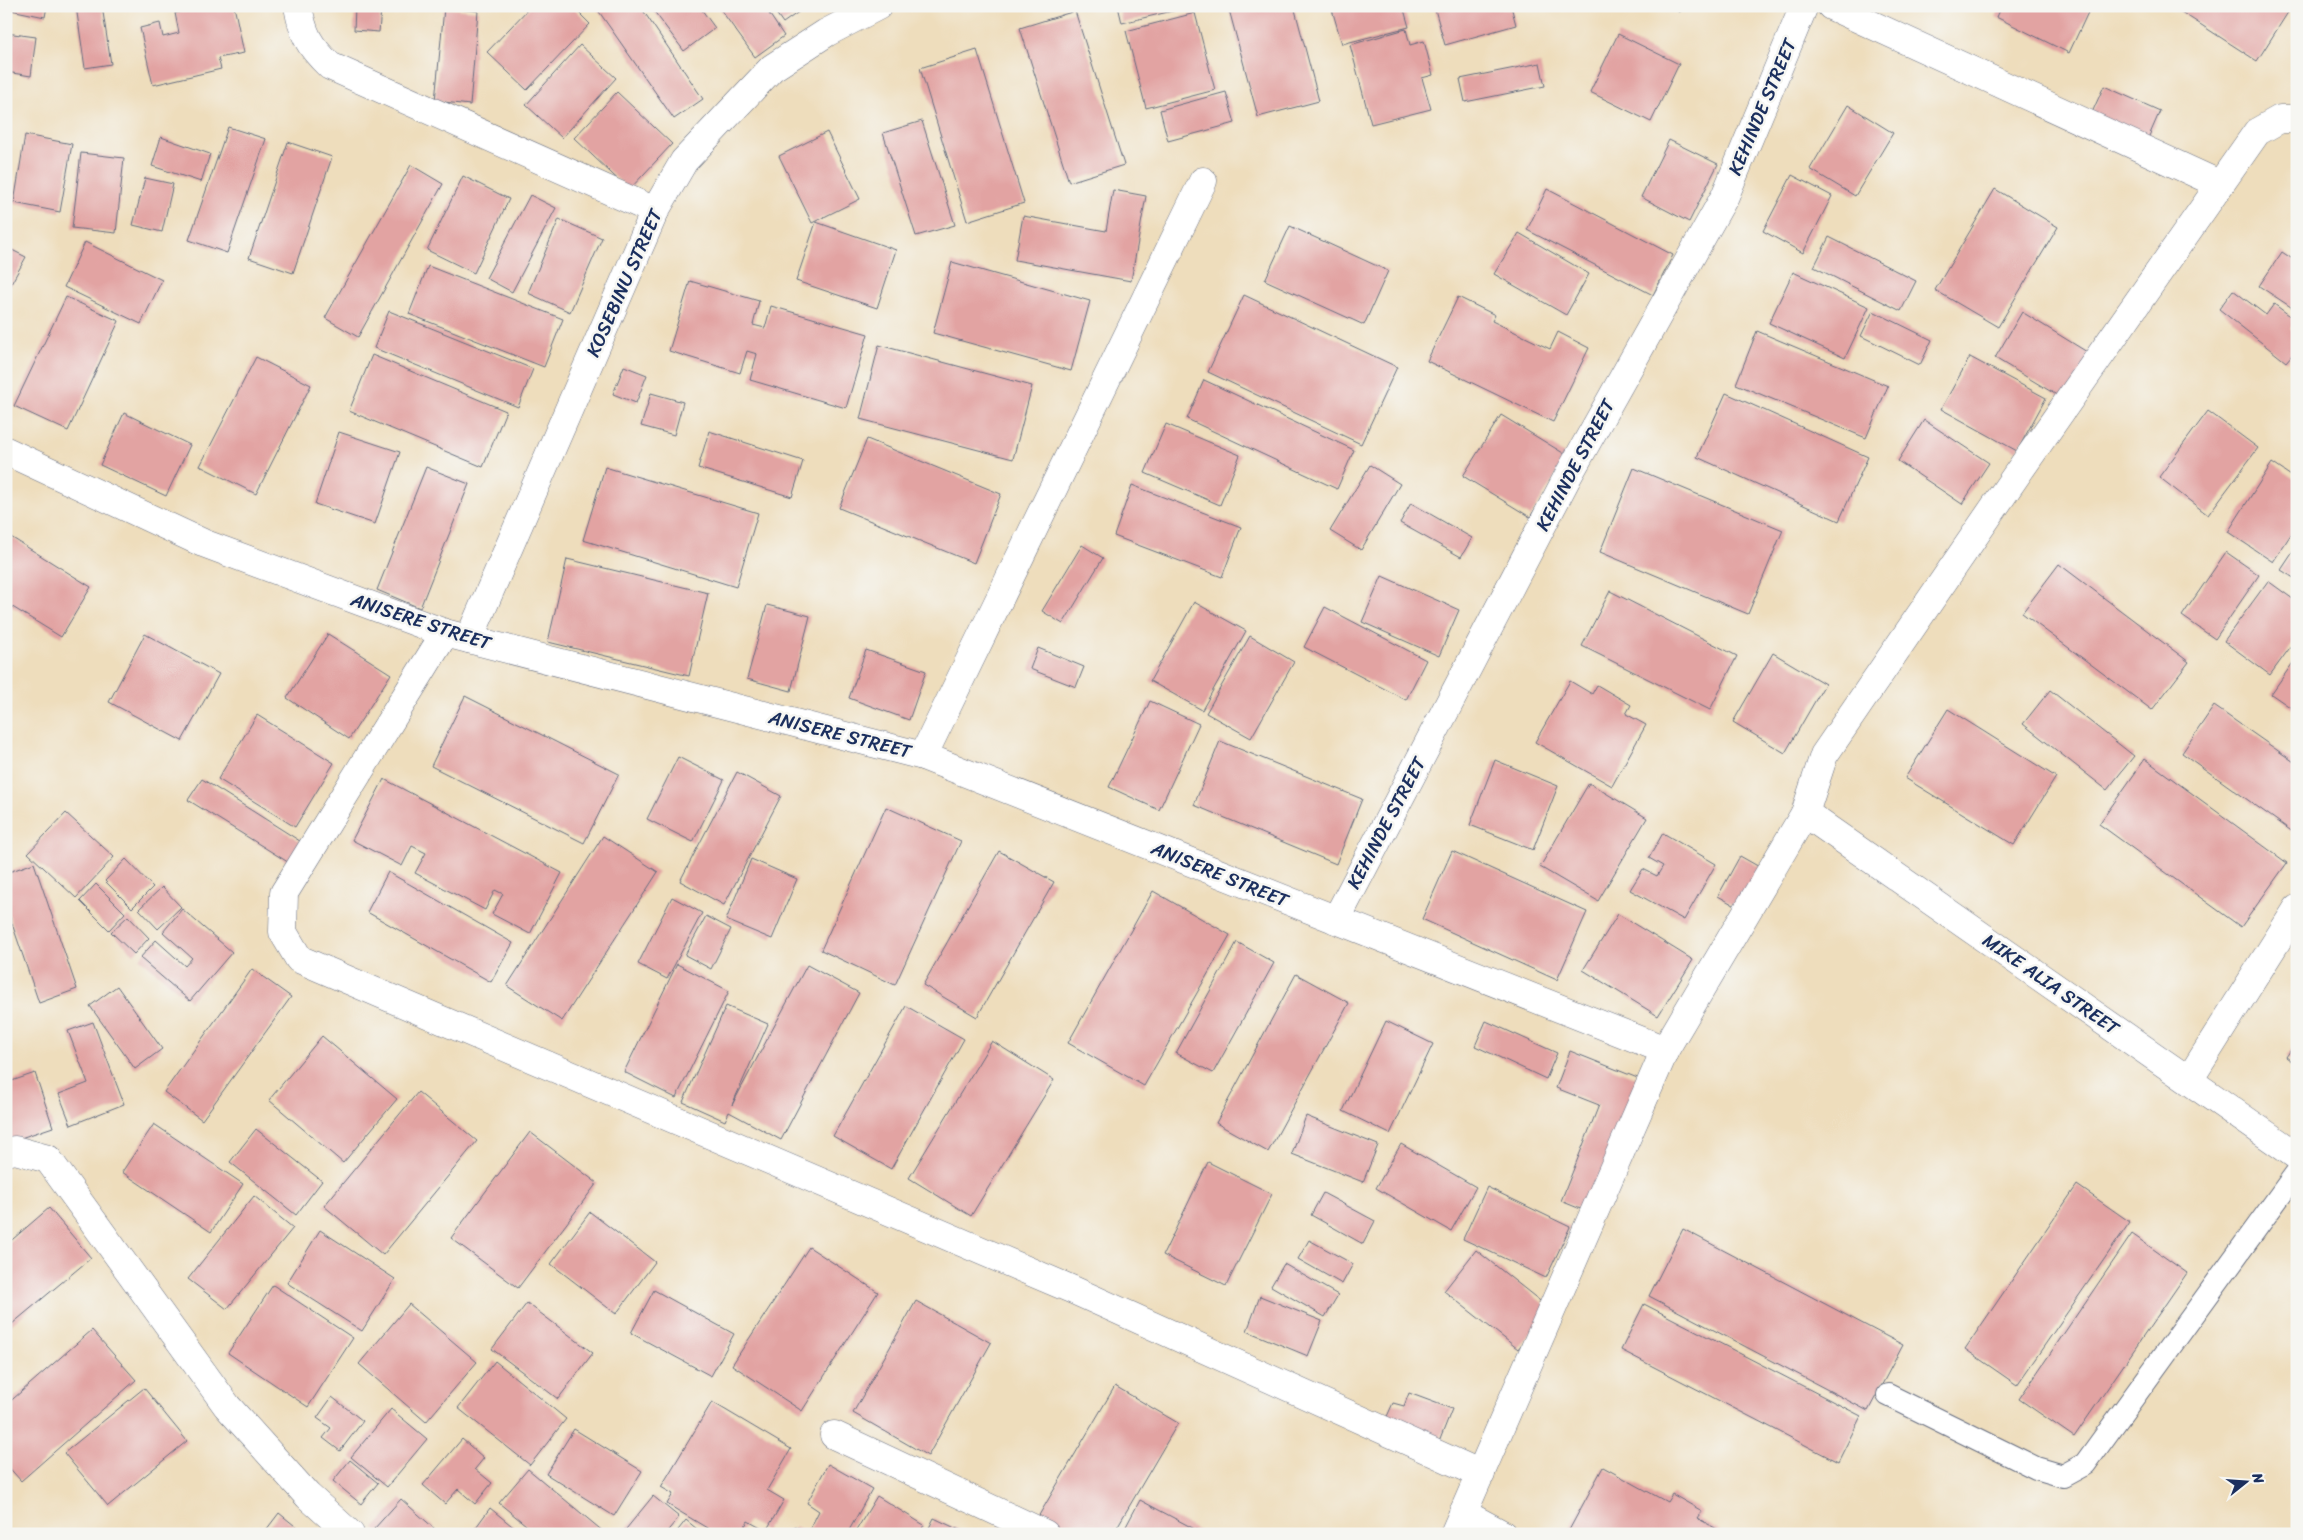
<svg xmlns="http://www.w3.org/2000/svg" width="2303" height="1540" viewBox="0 0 2303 1540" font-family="Sriracha,sans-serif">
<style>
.building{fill:#e2a3a2}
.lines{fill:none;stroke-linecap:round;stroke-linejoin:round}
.lane-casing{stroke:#656c7f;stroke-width:24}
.street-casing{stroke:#656c7f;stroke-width:29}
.lane{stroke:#fff;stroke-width:22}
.street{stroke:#fff;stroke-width:28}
.labels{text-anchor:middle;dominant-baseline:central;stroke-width:5;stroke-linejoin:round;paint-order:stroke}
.street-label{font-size:19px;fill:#1b2f5e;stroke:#f6f6f2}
</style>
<rect width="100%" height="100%" fill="#f6f6f2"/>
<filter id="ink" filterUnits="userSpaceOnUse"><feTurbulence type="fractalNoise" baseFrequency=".02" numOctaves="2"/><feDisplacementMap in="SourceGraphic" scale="10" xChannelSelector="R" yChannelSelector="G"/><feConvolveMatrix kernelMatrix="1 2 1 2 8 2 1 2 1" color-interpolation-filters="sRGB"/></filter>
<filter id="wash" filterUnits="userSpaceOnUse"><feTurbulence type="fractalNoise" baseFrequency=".0096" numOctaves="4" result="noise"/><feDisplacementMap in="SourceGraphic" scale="20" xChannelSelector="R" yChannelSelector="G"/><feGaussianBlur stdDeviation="1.12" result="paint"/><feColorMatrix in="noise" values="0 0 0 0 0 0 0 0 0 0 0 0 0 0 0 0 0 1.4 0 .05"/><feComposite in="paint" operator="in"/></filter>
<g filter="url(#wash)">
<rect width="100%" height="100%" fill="#eeddbc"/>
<g id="blocks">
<g class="building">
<polygon points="6,6 47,6 45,17 6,9"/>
<polygon points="76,6 102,6 111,64 85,68"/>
<polygon points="205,6 234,6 244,53 218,58 221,69 153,85 140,28 160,23 163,37 179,33 175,13"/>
<polygon points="531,6 572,6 590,24 527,90 487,52"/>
<polygon points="595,6 640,6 703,99 674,119"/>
<polygon points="650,6 699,6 715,28 684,51"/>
<polygon points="718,6 764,6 784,36 755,57"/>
<polygon points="771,6 807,6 783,23"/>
<polygon points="1118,6 1189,6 1189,7 1122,23"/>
<polygon points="1228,6 1294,6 1319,101 1258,117"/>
<polygon points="1331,6 1403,6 1409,27 1342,44"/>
<polygon points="1434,6 1511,6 1516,25 1445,45"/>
<polygon points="1668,6 1683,6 1680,12"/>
<polygon points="2001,6 2091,6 2069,53 1996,17"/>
<polygon points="2172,6 2292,6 2257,61"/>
<polygon points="355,7 381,9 379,32 354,30"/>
<polygon points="444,8 478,11 470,105 435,101"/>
<polygon points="1075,11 1124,165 1069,182 1020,28"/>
<polygon points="1195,13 1215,90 1146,108 1126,31"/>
<polygon points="1406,29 1410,45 1424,41 1433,75 1422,78 1431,109 1371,124 1350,45"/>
<polygon points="6,33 36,37 31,76 6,72"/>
<polygon points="1618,34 1679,64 1651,122 1590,92"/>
<polygon points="580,45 616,78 562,138 526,105"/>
<polygon points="977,50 1024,203 967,221 920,68"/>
<polygon points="1540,63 1545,86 1465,102 1460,79"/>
<polygon points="2104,86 2160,111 2146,143 2090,117"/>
<polygon points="617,92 672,144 629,190 574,138"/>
<polygon points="1226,92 1235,123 1168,141 1160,110"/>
<polygon points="1848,105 1893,133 1855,196 1810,169"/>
<polygon points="922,121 955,225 916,236 883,133"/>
<polygon points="228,127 266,139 227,253 189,240"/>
<polygon points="827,132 860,199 812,223 779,156"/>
<polygon points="25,135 72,144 60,212 14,203"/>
<polygon points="161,137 210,154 201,182 152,166"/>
<polygon points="1669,140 1718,164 1689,222 1641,197"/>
<polygon points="288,142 332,157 293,273 249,258"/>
<polygon points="81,153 124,158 116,233 72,228"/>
<polygon points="411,165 443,184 358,337 325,318"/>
<polygon points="1792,175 1832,196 1803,253 1763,231"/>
<polygon points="463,176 509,199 474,273 427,250"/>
<polygon points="145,178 173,184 162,232 133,225"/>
<polygon points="1547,189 1673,255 1653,295 1527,230"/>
<polygon points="1995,189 2058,227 1998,327 1935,290"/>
<polygon points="1113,190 1146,196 1131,281 1015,260 1023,216 1106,231"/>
<polygon points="530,195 556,208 512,292 486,278"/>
<polygon points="559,219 602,238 570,312 528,293"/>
<polygon points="816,222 896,250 877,308 796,281"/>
<polygon points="1290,226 1388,271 1364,325 1265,280"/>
<polygon points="1519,233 1589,274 1566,315 1494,274"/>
<polygon points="1829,237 1916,281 1901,311 1814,267"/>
<polygon points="85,242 162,280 141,324 64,287"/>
<polygon points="6,247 26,257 6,293"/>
<polygon points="2282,252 2297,262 2297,311 2259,286"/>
<polygon points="952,262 1090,301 1071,371 933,333"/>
<polygon points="428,266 563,319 544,367 409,314"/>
<polygon points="1793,272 1869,307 1845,358 1769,323"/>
<polygon points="690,281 759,301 753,325 765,328 771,306 868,334 846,408 750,380 757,354 747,351 740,373 669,351"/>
<polygon points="2233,290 2266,315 2274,304 2297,321 2291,329 2297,333 2297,349 2286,362 2219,309"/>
<polygon points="1244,295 1397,367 1361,444 1208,372"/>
<polygon points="66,297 119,321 68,431 14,406"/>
<polygon points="1458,297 1495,315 1492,321 1550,349 1558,332 1589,348 1553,422 1427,361"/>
<polygon points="389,311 533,369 518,407 374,348"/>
<polygon points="1873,311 1932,340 1920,365 1861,336"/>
<polygon points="2022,312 2092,355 2065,400 1995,358"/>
<polygon points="1757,331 1888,386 1866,438 1736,384"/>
<polygon points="879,345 1032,386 1013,459 860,419"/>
<polygon points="372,355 506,411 483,467 349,411"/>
<polygon points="256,357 311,385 256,494 200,466"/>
<polygon points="1970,357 2046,398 2017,451 1941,409"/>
<polygon points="624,366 647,375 636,403 613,394"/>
<polygon points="1204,380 1354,450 1337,489 1187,419"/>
<polygon points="651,393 683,402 674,435 641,426"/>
<polygon points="1726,393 1868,457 1839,521 1697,457"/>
<polygon points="2208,411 2258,448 2208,515 2159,477"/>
<polygon points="124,413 190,445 166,496 100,465"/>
<polygon points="1501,415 1568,456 1530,517 1463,476"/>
<polygon points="1924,420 1989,463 1962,504 1898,461"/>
<polygon points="1166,424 1240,455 1220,505 1145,473"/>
<polygon points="709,431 803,461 792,497 698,468"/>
<polygon points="339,432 400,452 375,524 315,504"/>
<polygon points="867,439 1001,494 974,563 839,508"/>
<polygon points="2272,463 2297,480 2297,525 2273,562 2228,532"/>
<polygon points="1370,465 1400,484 1361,550 1330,531"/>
<polygon points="426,467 469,484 420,608 377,590"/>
<polygon points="605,467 758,513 736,587 583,540"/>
<polygon points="1634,468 1783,530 1748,614 1600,552"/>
<polygon points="1132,485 1241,527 1222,577 1114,536"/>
<polygon points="1411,503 1472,538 1461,557 1400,523"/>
<polygon points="6,534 91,587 61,637 6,603"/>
<polygon points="1082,545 1103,558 1063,624 1042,611"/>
<polygon points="2297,546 2297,580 2281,570"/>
<polygon points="2226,552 2259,575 2215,639 2182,616"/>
<polygon points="567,559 708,593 689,676 548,642"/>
<polygon points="2059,564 2189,662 2152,710 2022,613"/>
<polygon points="1382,576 1459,610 1439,656 1362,622"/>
<polygon points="2268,581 2297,602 2297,638 2270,675 2224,641"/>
<polygon points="1610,591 1737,656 1710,710 1582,646"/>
<polygon points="1194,602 1246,631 1202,710 1150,681"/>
<polygon points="767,605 810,616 791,691 747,679"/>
<polygon points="1325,607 1426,660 1406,700 1304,647"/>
<polygon points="145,634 219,674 182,741 109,702"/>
<polygon points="328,634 391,674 349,739 287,698"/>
<polygon points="1250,636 1294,662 1251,738 1206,713"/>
<polygon points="1038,648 1084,667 1076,687 1030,669"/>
<polygon points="866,650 926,671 909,720 849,698"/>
<polygon points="1773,653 1825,684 1785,753 1733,722"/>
<polygon points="2297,657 2297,712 2271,694"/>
<polygon points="1570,681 1592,694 1597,685 1631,705 1626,714 1646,725 1612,786 1535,742"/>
<polygon points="2050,690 2134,756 2107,790 2023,724"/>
<polygon points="465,696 619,774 584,843 431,766"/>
<polygon points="1150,701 1199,724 1159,810 1109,787"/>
<polygon points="2214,706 2297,764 2297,835 2182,753"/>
<polygon points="1948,709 2056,777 2014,845 1905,778"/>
<polygon points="257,715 334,763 295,827 218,779"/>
<polygon points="1220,741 1362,799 1336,864 1194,805"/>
<polygon points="678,757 724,780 693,842 647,819"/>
<polygon points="2145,759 2287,863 2241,927 2099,824"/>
<polygon points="1495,760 1558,786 1533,850 1470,825"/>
<polygon points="737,772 781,796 724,905 680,881"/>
<polygon points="202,779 303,843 291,864 188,800"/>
<polygon points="384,779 562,873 530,934 492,914 503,894 495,890 485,910 415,873 426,853 412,846 402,866 352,840"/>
<polygon points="1589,783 1647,818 1598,901 1540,867"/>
<polygon points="886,807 961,841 895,985 821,950"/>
<polygon points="66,813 114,857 76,898 28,853"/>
<polygon points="1663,833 1716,864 1684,920 1630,890 1643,869 1657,876 1663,866 1649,858"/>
<polygon points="603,836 658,872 562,1021 507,986"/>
<polygon points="999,851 1054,882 977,1017 923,985"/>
<polygon points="1452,851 1587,912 1557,980 1422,919"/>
<polygon points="1740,856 1763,869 1741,909 1718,896"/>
<polygon points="126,859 153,887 132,908 105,881"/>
<polygon points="751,859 797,879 772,939 726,920"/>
<polygon points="34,863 77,989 39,1003 6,906 6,873"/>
<polygon points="388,872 513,943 491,982 367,912"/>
<polygon points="96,884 125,913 109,930 80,901"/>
<polygon points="162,887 181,907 158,929 139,909"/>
<polygon points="1153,891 1230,935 1144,1086 1068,1043"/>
<polygon points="672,897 702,913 667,979 638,964"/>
<polygon points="182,909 232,952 190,1001 140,958 156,940 185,966 192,958 163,932"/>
<polygon points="1618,914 1693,960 1658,1016 1583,970"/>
<polygon points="128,916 149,938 134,954 111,932"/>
<polygon points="706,916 731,929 711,969 685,955"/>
<polygon points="1237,942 1274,963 1213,1073 1176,1053"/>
<polygon points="677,964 729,991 676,1098 624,1072"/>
<polygon points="807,965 859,993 781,1140 729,1112 725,1121 683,1102 726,1006 768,1024 732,1105"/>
<polygon points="252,969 291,997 202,1120 164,1092"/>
<polygon points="1296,974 1349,1003 1268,1152 1216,1123"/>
<polygon points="117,986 162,1049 135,1069 90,1006"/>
<polygon points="906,1006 964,1039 891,1169 833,1136"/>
<polygon points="1386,1021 1433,1044 1390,1134 1343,1111"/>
<polygon points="1486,1021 1557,1053 1546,1079 1475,1046"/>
<polygon points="93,1022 124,1104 71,1125 59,1094 88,1083 68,1031"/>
<polygon points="322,1036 397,1099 343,1163 269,1100"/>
<polygon points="992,1041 1054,1080 971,1216 909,1178"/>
<polygon points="2297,1041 2297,1065 2286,1057"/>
<polygon points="1570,1051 1640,1079 1588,1212 1561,1201 1599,1105 1556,1088"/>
<polygon points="35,1073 53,1127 6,1143 6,1083"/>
<polygon points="418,1092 477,1141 383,1255 324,1206"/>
<polygon points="1306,1116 1378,1145 1363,1182 1292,1154"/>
<polygon points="154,1124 243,1184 211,1232 122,1172"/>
<polygon points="256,1129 322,1181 296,1215 230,1162"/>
<polygon points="530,1132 597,1183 518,1288 451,1238"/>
<polygon points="1401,1144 1476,1187 1451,1231 1376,1188"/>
<polygon points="1208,1162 1272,1194 1226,1286 1163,1255"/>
<polygon points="2077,1185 2130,1222 2017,1385 1965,1349"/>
<polygon points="1487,1187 1570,1227 1546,1278 1463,1239"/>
<polygon points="1323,1193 1375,1221 1363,1244 1311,1215"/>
<polygon points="254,1196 293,1228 227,1309 188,1279"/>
<polygon points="49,1208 91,1258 6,1329 6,1245"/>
<polygon points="590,1212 655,1262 616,1314 551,1264"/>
<polygon points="1683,1229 1903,1345 1868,1411 1649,1296"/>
<polygon points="320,1230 395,1279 362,1331 287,1283"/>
<polygon points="2132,1234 2187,1273 2074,1437 2019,1399"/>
<polygon points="1309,1240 1353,1264 1342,1284 1298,1259"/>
<polygon points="809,1247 878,1292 802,1411 732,1365"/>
<polygon points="1476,1250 1549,1308 1518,1349 1444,1291"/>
<polygon points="1284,1264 1338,1295 1325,1317 1271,1286"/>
<polygon points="273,1285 353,1338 308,1407 228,1353"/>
<polygon points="654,1290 734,1334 711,1376 631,1333"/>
<polygon points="1260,1296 1322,1321 1308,1356 1247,1331"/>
<polygon points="916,1301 991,1343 928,1456 853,1413"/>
<polygon points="527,1303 593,1353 558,1399 492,1349"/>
<polygon points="409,1304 477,1362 426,1422 359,1364"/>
<polygon points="1644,1304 1861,1416 1838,1462 1621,1350"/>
<polygon points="92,1330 136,1380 21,1481 6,1464 6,1405"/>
<polygon points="495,1361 566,1419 530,1465 458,1408"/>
<polygon points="1115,1386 1178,1423 1113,1534 1066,1534 1038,1517"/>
<polygon points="144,1388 187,1441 108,1506 64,1453"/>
<polygon points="1409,1393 1452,1409 1439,1442 1385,1421 1393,1403 1404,1406"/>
<polygon points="332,1397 363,1421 340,1451 323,1438 331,1428 317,1418"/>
<polygon points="712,1402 791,1449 767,1490 784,1500 766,1531 748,1521 740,1534 717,1534 667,1504 673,1494 661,1487"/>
<polygon points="391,1409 427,1439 387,1487 351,1457"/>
<polygon points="574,1429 642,1471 614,1516 546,1474"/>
<polygon points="462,1439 484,1458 475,1469 492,1483 475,1504 458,1489 445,1504 423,1485"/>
<polygon points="350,1460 378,1483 361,1504 333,1481"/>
<polygon points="828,1464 872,1489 847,1534 791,1534 795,1526 808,1533 819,1511 807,1503"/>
<polygon points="1603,1467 1667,1502 1672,1494 1702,1511 1697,1518 1726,1534 1567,1534"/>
<polygon points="528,1469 605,1533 604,1534 537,1534 499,1503"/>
<polygon points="653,1496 679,1517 665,1534 622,1534"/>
<polygon points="877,1496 924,1525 919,1534 854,1534"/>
<polygon points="401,1499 435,1529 431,1534 380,1534 374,1529"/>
<polygon points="1140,1500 1204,1534 1122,1534"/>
<polygon points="490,1508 522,1534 471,1534"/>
<polygon points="279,1513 305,1534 263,1534"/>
<polygon points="934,1518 968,1534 926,1534"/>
<polygon points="686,1520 703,1534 675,1534"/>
</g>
</g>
</g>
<g filter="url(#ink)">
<use href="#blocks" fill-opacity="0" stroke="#656c7f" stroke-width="1"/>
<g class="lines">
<defs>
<polyline id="lane" points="1888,1395 2036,1468 2063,1476 2085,1464 2297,1172"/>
<g id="street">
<path d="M298,6c5,29 11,40 32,60l325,145"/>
<polyline points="1831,6 2219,184"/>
<polyline points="6,451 203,543 445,633 923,756 1665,1050"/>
<polyline points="445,633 284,893 283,932 299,959 1071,1289 1481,1474"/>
<polyline points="469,639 655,211 684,161 772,68 826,33 878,6"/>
<polyline points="923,756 1203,181"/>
<polyline points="1805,813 2297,1156"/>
<polyline points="1336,920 1568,476 1725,196 1804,6"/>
<polyline points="2189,1080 2297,909"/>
<polyline points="6,1152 15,1150 48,1159 227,1406 308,1496 350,1534"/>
<polyline points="834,1435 1045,1534"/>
<polyline points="1463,1513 1502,1534"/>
<polyline points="1454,1534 1665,1050 1805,813 1824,755 2015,477 2257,132 2280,119 2297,119"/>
</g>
</defs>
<use href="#lane" class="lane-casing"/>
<use href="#street" class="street-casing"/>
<use href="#lane" class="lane"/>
<use href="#street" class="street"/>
</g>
</g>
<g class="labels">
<g class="street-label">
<text transform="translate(1762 107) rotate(-67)">KEHINDE STREET</text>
<text transform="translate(624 283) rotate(-66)">KOSEBINU STREET</text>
<text transform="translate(1575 465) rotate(-62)">KEHINDE STREET</text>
<text transform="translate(421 621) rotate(18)">ANISERE STREET</text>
<text transform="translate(840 734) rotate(14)">ANISERE STREET</text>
<text transform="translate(1386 823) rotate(-62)">KEHINDE STREET</text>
<text transform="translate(1220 874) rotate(22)">ANISERE STREET</text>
<text transform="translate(2051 984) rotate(35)">MIKE ALIA STREET</text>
</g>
</g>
<rect width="2303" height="1540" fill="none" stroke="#f6f6f2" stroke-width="25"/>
<g transform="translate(2246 1482) rotate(73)" stroke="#f6f6f2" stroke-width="4" paint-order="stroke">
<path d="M0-4L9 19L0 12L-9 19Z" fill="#1b2f5e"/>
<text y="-8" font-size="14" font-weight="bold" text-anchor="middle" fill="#1b2f5e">N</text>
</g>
</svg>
